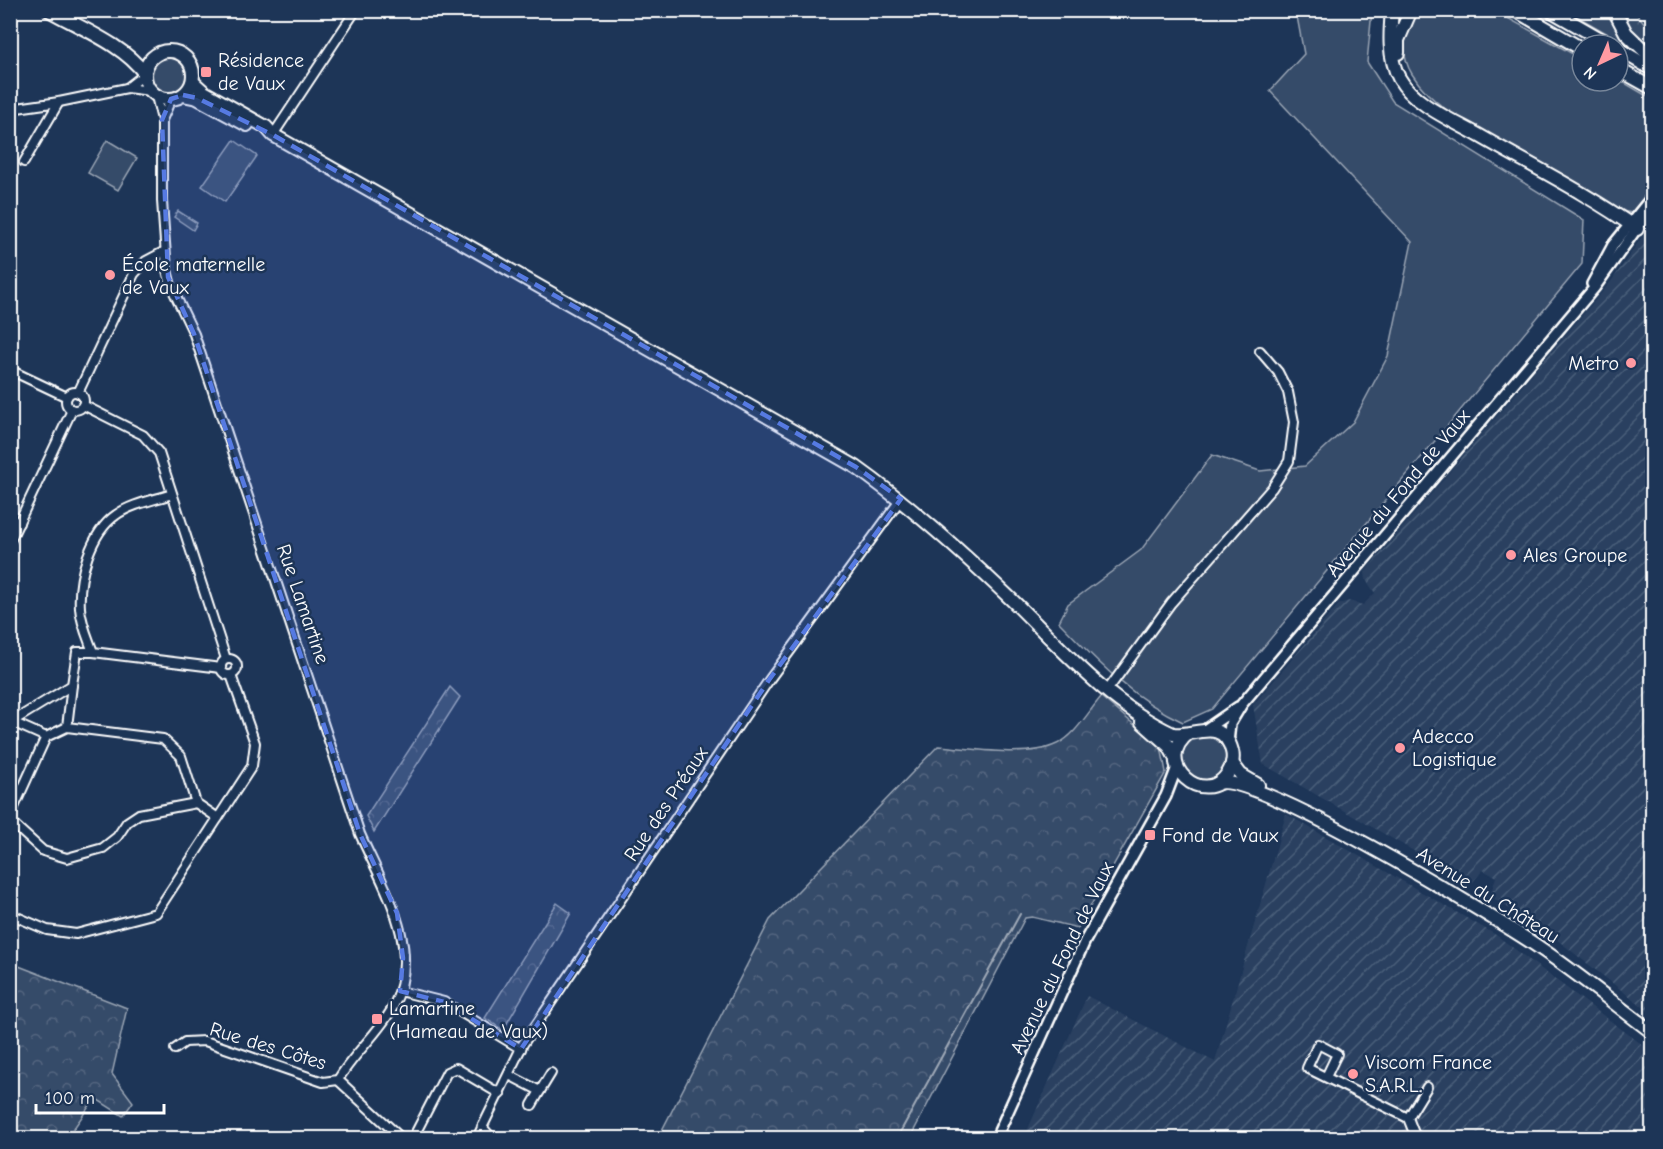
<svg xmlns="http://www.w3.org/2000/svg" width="1663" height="1149" viewBox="0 0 1663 1149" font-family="'Comic Neue',sans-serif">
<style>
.industrial{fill:url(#industrial-furrows)}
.green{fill:#364b69;stroke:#9aa5b4;stroke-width:1.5}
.forest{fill:url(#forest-crowns);stroke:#9aa5b4;stroke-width:1.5}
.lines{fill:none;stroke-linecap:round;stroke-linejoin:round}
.stream{stroke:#a0aab8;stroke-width:2}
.minor-casing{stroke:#fff;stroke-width:12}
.tertiary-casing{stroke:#fff;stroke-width:14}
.primary-casing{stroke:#fff;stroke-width:16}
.trunk-casing{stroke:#fff;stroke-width:16}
.minor{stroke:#1d3557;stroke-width:8}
.tertiary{stroke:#1d3557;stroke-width:9}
.primary{stroke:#1d3557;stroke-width:12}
.trunk{stroke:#1d3557;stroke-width:12}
.marked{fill:#567ae2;fill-opacity:0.2;stroke:#567ae2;stroke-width:4.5;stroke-dasharray:12 8;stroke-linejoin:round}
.poi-dot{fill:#ff9aa2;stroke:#1d3557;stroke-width:2}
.labels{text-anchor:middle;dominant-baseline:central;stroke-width:5;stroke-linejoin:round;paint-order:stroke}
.poi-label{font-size:20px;fill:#fff;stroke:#1d3557;text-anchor:start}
.street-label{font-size:20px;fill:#fff;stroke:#1d3557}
</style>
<defs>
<pattern id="industrial-furrows" width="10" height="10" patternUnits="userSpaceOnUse" patternTransform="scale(1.5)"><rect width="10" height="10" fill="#2a4161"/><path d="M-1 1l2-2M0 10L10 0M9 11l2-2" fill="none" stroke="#4a5e79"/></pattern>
<pattern id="forest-crowns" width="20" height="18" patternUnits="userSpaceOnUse" patternTransform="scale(1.5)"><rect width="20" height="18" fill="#364b69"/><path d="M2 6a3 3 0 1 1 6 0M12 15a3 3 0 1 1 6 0" fill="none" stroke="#546680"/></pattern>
</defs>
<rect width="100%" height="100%" fill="#1d3557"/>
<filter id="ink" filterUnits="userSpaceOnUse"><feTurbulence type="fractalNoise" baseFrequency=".0167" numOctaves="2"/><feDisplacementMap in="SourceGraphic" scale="12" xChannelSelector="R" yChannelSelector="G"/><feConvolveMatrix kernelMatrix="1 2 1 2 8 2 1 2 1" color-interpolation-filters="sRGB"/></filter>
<g filter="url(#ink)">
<g class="industrial">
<polygon points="1652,222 1652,1014 1556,939 1490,896 1496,877 1483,870 1471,884 1263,764 1253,705 1339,604 1349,601 1363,605 1375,593 1366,580 1365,572 1613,279"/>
<polygon points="1286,814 1496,935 1652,1052 1652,1119 1643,1138 1024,1138 1087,996 1215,1062"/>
</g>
<g class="green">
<path d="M1296,11h76l-5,51 26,40 191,118 -2,44 -370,445 -29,13c-51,-23 -86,-61 -124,-100l9,-18 73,-54 71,-95 48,16 45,-5 48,-44 35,-66 24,-114 -142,-151 34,-37z"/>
<path d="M1418,11h77l87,48v22l36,-2 34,20v94l-20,20 -15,-3c-34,-20 -69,-40 -103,-60 -35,-20 -80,-40 -102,-76 -13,-21 -8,-44 6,-63z"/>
<polygon points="1568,11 1610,11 1628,42 1627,45"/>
<circle cx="168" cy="75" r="18"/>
<polygon points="107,140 137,158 118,190 88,173"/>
<polygon points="234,140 257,156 225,202 202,186"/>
<polygon points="178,211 197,223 193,230 174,217"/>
<circle cx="1204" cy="758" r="22"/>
</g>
<g class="forest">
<polygon points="1619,11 1635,11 1652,33 1652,52 1638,41"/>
<polygon points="450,687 460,697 374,832 366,816"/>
<path d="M1101,697l60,50 5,25 -88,156 -46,-11 -7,1 -115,220h-252l112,-218 168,-174c33,2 89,13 119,-2 18,-8 31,-32 44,-47z"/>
<polygon points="557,903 571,913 503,1030 485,1018"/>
<polygon points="11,963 127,1008 112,1074 133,1102 123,1116 95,1098 67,1138 11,1138"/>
</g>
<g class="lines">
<g class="stream">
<polyline points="10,1137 12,1138"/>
<polyline points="897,1138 1020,914"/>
</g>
<defs>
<g id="minor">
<polyline points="145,74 127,88 151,91"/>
<polyline points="156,96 162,120 171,99"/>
<polyline points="10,109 59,102 127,88"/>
<path d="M162,120v81l5,69 4,16 23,48 166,500c23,53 64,114 33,173 -14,26 -40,47 -55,73"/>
<polyline points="273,135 356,10"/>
<polyline points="24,162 59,102"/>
<polyline points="10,370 67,397"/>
<circle cx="75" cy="401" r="9"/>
<polyline points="78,393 134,274 146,261 165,251"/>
<polyline points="83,405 143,435 159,453 226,659"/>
<path d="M172,494c-18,6 -41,10 -56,21 -26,18 -38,63 -36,93 1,15 8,30 13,44l128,16"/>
<polyline points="10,519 19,523"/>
<polyline points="10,541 72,410"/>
<circle cx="229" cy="667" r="8"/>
<polyline points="1107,691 1171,603 1272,488 1289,461 1294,422 1288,392 1278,372 1260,351"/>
<polyline points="10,721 46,737"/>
<polyline points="13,721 72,685 77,652 93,652"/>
<polyline points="67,727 72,685"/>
<polyline points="10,816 46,737 67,727 163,739 181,756 196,803 218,818"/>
<polyline points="10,821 43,851 67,858 103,848 117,837 127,822 139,814 196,803"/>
<polyline points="10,914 47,930 76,934 156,913 252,766 255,743 231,675"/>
<polyline points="400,991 444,1002 521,1049"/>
<polyline points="175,1049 185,1042 205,1041 323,1082 338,1080"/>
<polyline points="509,1075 540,1091 532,1105"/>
<polyline points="1326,1077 1337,1054 1318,1044 1307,1068 1408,1118 1416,1138"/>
<polyline points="338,1080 401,1138"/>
<polyline points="540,1091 551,1073"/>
<polyline points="1408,1118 1427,1087"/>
<polyline points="482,1127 492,1138"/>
<polyline points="413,1138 447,1072 456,1068 500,1094"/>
<polyline points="477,1138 523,1044 769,680 901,499"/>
<polyline points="1649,1138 1652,1132"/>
</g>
<g id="tertiary">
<polyline points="1592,284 1613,245 1652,197"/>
<polyline points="1206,729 1238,707"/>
<polyline points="1228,743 1230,724 1242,704 1595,287 1652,207"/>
<polyline points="996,1138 1085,941 1166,796 1177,767"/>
</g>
<g id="primary">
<path d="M49,10c31,18 74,34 96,64"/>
<circle cx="169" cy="75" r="24"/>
<path d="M193,82l11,10 62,35 7,8 583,332c56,40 106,85 156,133 49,48 97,104 161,134 21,3 50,-18 59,17 2,7 0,16 -4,22 -23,37 -78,-10 -39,-40"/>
<polyline points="183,95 197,98 247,125"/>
<polyline points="1142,722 1169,746 1175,757"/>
<polyline points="1232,763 1241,775 1258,785"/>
<path d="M1218,783c36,-12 268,130 310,157 43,28 83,61 124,92"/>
</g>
<g id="trunk">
<path d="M1392,10c-2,23 -4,47 7,68 15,27 55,43 81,58 52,30 108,58 157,93"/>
<polyline points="1515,10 1582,49"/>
<polyline points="1550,10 1611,45"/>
<polyline points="1614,10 1626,33 1652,58"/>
<polyline points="1618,49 1652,69"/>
<polyline points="1398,53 1398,40 1411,10"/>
<polyline points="1618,69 1652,88"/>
</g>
</defs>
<use href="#minor" class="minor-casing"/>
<use href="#tertiary" class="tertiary-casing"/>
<use href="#primary" class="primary-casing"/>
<use href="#trunk" class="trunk-casing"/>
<use href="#minor" class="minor"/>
<use href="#tertiary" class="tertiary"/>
<use href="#primary" class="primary"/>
<use href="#trunk" class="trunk"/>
</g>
</g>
<path class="marked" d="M183,95l14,3 76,37 583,332 45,32 -132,181 -248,369 -77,-47 -44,-11 3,-33 -6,-45 -37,-79 -166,-500 -26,-57 -6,-157 9,-21z"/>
<g class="poi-dot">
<rect x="200" y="66" width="12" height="12" rx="3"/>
<circle cx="110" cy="275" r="6"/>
<circle cx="1631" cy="363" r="6"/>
<circle cx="1511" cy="555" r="6"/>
<circle cx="1400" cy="748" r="6"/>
<rect x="1144" y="829" width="12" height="12" rx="3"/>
<rect x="371" y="1013" width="12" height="12" rx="3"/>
<circle cx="1353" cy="1074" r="6"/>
</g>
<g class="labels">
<g class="poi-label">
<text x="218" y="60">Résidence<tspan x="218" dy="23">de Vaux</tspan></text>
<text x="122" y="264">École maternelle<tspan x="122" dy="23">de Vaux</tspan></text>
<text x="1619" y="363" text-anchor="end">Metro</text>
<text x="1523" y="555">Ales Groupe</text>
<text x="1412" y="736">Adecco<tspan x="1412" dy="23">Logistique</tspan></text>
<text x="1162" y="835">Fond de Vaux</text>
<text x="389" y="1008">Lamartine<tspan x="389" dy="23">(Hameau de Vaux)</tspan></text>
<text x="1365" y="1062">Viscom France<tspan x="1365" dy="23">S.A.R.L.</tspan></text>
</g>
<g class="street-label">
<text transform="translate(1398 493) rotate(-50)">Avenue du Fond de Vaux</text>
<text transform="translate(303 604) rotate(71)">Rue Lamartine</text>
<text transform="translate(666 804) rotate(-56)">Rue des Préaux</text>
<text transform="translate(1488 895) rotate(32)">Avenue du Château</text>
<text transform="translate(1062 958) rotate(-64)">Avenue du Fond de Vaux</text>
<text transform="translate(268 1046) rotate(17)">Rue des Côtes</text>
</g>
</g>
<rect width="1663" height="1149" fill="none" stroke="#1d3557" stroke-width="36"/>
<rect x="18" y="18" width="1627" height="1113" fill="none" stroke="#fff" stroke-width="2" filter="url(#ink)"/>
<g transform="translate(1600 63) rotate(224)"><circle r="28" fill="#1d3557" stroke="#77869a" stroke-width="1.5"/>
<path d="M0-4.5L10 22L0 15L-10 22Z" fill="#ff9aa2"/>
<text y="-9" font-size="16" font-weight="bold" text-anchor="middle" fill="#ffffff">N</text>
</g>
<path d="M36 1104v9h128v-9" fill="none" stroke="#ffffff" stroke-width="3"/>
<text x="45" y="1104" font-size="18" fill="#ffffff" stroke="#1d3557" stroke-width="4.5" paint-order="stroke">100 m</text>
</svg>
